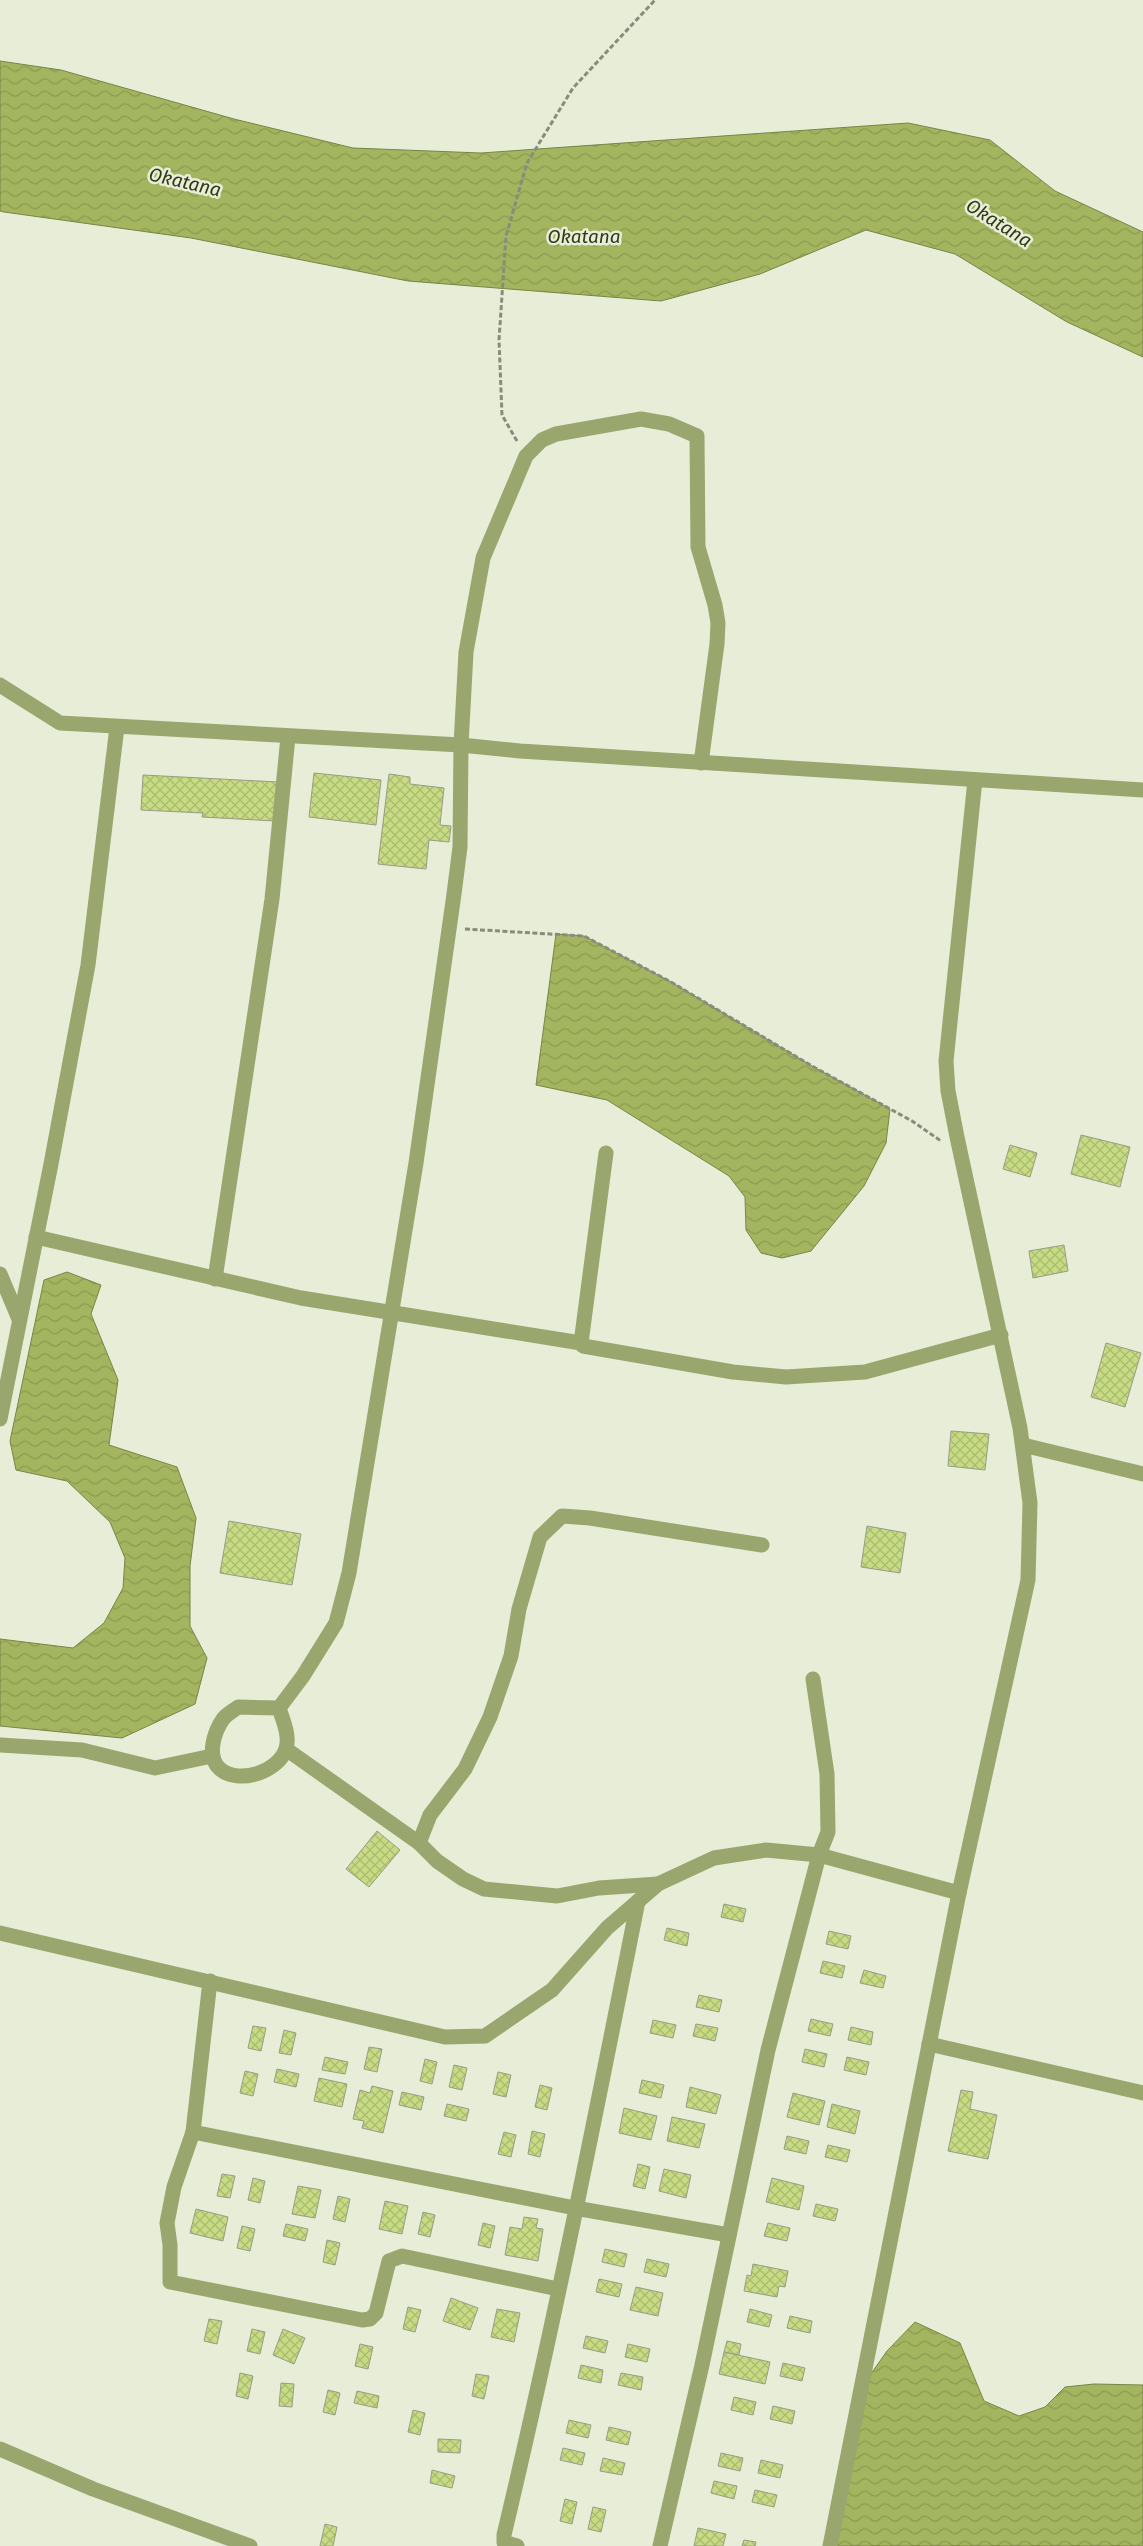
<svg xmlns="http://www.w3.org/2000/svg" width="1143" height="2546" viewBox="0 0 1143 2546" font-family="'Fira Sans',sans-serif">
<style>
.water{fill:url(#water-waves);stroke:#788547}
.building{fill:url(#building-cross-hatch);stroke:#979c88}
.lines{fill:none;stroke-linecap:round;stroke-linejoin:round}
.path{stroke:#878c7c;stroke-width:3;stroke-dasharray:5 2.5;stroke-linecap:butt}
.minor{stroke:#99a66e;stroke-width:15}
.labels{text-anchor:middle;dominant-baseline:central;stroke-width:5;stroke-linejoin:round;paint-order:stroke}
.water-label{font-size:19px;font-style:italic;fill:#313814;stroke:#e7edd7}
</style>
<defs>
<pattern id="water-waves" width="16" height="10" patternUnits="userSpaceOnUse" patternTransform="scale(1.25)"><rect width="16" height="10" fill="#a3b55f"/><path d="M0 5q4-4 8 0t8 0" fill="none" stroke="#8b9b51"/></pattern>
<pattern id="building-cross-hatch" width="8" height="8" patternUnits="userSpaceOnUse" patternTransform="scale(1.25)"><rect width="8" height="8" fill="#c7db83"/><path d="M0 0l8 8M0 8l8-8" fill="none" stroke="#aabb70"/></pattern>
</defs>
<rect width="100%" height="100%" fill="#e7edd7"/>
<g class="water">
<polygon points="0,61 61,70 234,119 353,148 481,153 908,123 990,140 1055,191 1143,232 1143,357 1067,322 955,254 866,230 760,274 661,301 408,281 191,238 4,212 0,211"/>
<polygon points="556,934 584,936 671,982 812,1066 890,1109 886,1143 864,1186 811,1251 782,1258 761,1253 746,1230 745,1197 729,1176 607,1100 536,1085"/>
<polygon points="67,1272 101,1285 91,1314 118,1380 109,1445 177,1467 196,1518 190,1566 190,1626 207,1658 195,1704 122,1738 0,1726 0,1639 73,1648 104,1623 123,1588 125,1558 110,1522 67,1481 16,1470 10,1441 44,1280"/>
<polygon points="915,2322 960,2343 984,2401 1019,2416 1045,2407 1065,2387 1094,2384 1143,2385 1143,2546 830,2546 861,2388 887,2351"/>
</g>
<g class="building">
<polygon points="314,773 381,780 376,825 309,817"/>
<polygon points="389,774 410,777 410,784 444,788 440,825 451,826 449,842 429,840 426,869 378,864"/>
<polygon points="143,775 278,782 275,821 202,817 203,813 141,810"/>
<polygon points="1081,1135 1130,1147 1120,1187 1071,1174"/>
<polygon points="1010,1145 1037,1153 1030,1177 1003,1169"/>
<polygon points="1064,1245 1068,1271 1033,1278 1029,1251"/>
<polygon points="1106,1343 1141,1353 1125,1407 1091,1397"/>
<polygon points="951,1431 989,1434 985,1470 948,1466"/>
<polygon points="229,1521 301,1534 292,1585 220,1573"/>
<polygon points="867,1526 906,1533 900,1573 861,1567"/>
<polygon points="377,1831 400,1850 369,1887 346,1869"/>
<polygon points="724,1904 746,1909 743,1922 721,1917"/>
<polygon points="667,1928 689,1933 687,1946 664,1940"/>
<polygon points="829,1931 851,1936 848,1949 826,1944"/>
<polygon points="823,1961 845,1966 842,1978 820,1973"/>
<polygon points="864,1970 886,1976 883,1988 860,1983"/>
<polygon points="699,1995 722,2000 719,2012 696,2007"/>
<polygon points="811,2019 833,2024 830,2036 808,2031"/>
<polygon points="653,2020 676,2025 673,2038 650,2033"/>
<polygon points="696,2024 718,2028 715,2041 693,2036"/>
<polygon points="253,2026 266,2028 261,2051 248,2048"/>
<polygon points="851,2027 873,2032 871,2045 848,2040"/>
<polygon points="284,2030 296,2033 291,2055 279,2053"/>
<polygon points="369,2047 382,2049 377,2072 364,2069"/>
<polygon points="805,2049 827,2054 824,2067 802,2062"/>
<polygon points="325,2057 348,2062 345,2074 322,2070"/>
<polygon points="847,2057 869,2062 866,2075 844,2070"/>
<polygon points="425,2059 437,2062 432,2084 420,2081"/>
<polygon points="454,2065 467,2068 462,2090 449,2087"/>
<polygon points="277,2069 299,2074 296,2087 274,2082"/>
<polygon points="245,2071 258,2074 253,2096 240,2093"/>
<polygon points="498,2072 511,2075 506,2097 493,2094"/>
<polygon points="319,2078 347,2084 342,2107 314,2101"/>
<polygon points="642,2080 664,2085 661,2098 639,2093"/>
<polygon points="540,2085 552,2088 547,2110 535,2107"/>
<polygon points="372,2086 393,2091 383,2133 362,2128 364,2121 353,2119 360,2090 370,2093"/>
<polygon points="690,2087 721,2095 716,2114 686,2107"/>
<polygon points="961,2090 973,2092 970,2109 997,2115 988,2159 948,2151"/>
<polygon points="402,2092 424,2097 421,2110 399,2105"/>
<polygon points="793,2093 825,2101 819,2125 787,2117"/>
<polygon points="447,2104 469,2109 466,2121 444,2116"/>
<polygon points="832,2104 860,2111 855,2134 827,2127"/>
<polygon points="624,2108 657,2116 651,2140 619,2133"/>
<polygon points="672,2117 705,2124 699,2148 667,2141"/>
<polygon points="532,2131 545,2134 540,2157 528,2154"/>
<polygon points="504,2132 516,2135 511,2157 498,2154"/>
<polygon points="787,2136 809,2141 806,2154 784,2149"/>
<polygon points="828,2145 850,2150 847,2162 825,2157"/>
<polygon points="638,2164 650,2167 645,2189 633,2186"/>
<polygon points="664,2169 691,2175 686,2198 659,2191"/>
<polygon points="222,2174 235,2176 230,2198 217,2196"/>
<polygon points="253,2178 265,2181 260,2203 248,2200"/>
<polygon points="772,2178 804,2186 799,2210 766,2202"/>
<polygon points="298,2186 321,2190 315,2218 292,2214"/>
<polygon points="338,2196 350,2199 345,2222 333,2219"/>
<polygon points="385,2201 408,2206 402,2234 379,2229"/>
<polygon points="816,2204 838,2209 835,2221 813,2216"/>
<polygon points="196,2209 228,2217 223,2241 190,2233"/>
<polygon points="423,2212 435,2215 430,2237 418,2234"/>
<polygon points="524,2217 538,2219 536,2228 543,2229 538,2261 505,2255 510,2227 522,2229"/>
<polygon points="483,2223 495,2226 490,2248 478,2245"/>
<polygon points="768,2223 790,2228 787,2241 764,2236"/>
<polygon points="286,2224 308,2229 305,2241 283,2236"/>
<polygon points="242,2226 255,2229 250,2251 237,2248"/>
<polygon points="327,2240 340,2243 335,2265 323,2262"/>
<polygon points="605,2249 627,2254 624,2267 602,2262"/>
<polygon points="647,2259 669,2264 666,2277 644,2272"/>
<polygon points="753,2264 788,2271 785,2287 779,2286 777,2297 744,2291 747,2275 751,2276"/>
<polygon points="599,2279 622,2284 619,2297 596,2292"/>
<polygon points="636,2287 663,2293 658,2316 630,2310"/>
<polygon points="451,2298 478,2308 470,2330 443,2321"/>
<polygon points="408,2307 421,2310 415,2332 403,2329"/>
<polygon points="497,2309 520,2313 514,2342 491,2337"/>
<polygon points="750,2309 772,2315 769,2327 747,2322"/>
<polygon points="790,2316 812,2321 810,2333 787,2328"/>
<polygon points="209,2319 222,2321 217,2344 204,2341"/>
<polygon points="252,2329 265,2332 260,2354 247,2351"/>
<polygon points="283,2329 305,2338 294,2364 273,2355"/>
<polygon points="586,2336 608,2341 605,2353 583,2348"/>
<polygon points="727,2341 741,2344 739,2355 724,2352"/>
<polygon points="360,2344 373,2347 368,2369 355,2366"/>
<polygon points="628,2344 650,2349 647,2362 625,2357"/>
<polygon points="724,2352 770,2362 765,2384 719,2374"/>
<polygon points="783,2363 805,2368 802,2381 780,2376"/>
<polygon points="581,2365 603,2370 601,2383 578,2378"/>
<polygon points="240,2373 253,2376 248,2399 236,2396"/>
<polygon points="621,2373 643,2377 641,2390 618,2385"/>
<polygon points="476,2374 489,2376 484,2399 472,2396"/>
<polygon points="281,2383 294,2384 292,2407 279,2406"/>
<polygon points="328,2390 340,2393 335,2415 323,2412"/>
<polygon points="357,2391 379,2396 377,2408 354,2403"/>
<polygon points="734,2397 756,2402 753,2415 731,2410"/>
<polygon points="773,2406 795,2411 792,2424 770,2419"/>
<polygon points="413,2410 425,2413 420,2435 408,2432"/>
<polygon points="569,2420 591,2425 588,2438 566,2433"/>
<polygon points="609,2427 631,2432 628,2445 606,2440"/>
<polygon points="438,2439 461,2440 460,2453 438,2452"/>
<polygon points="563,2448 585,2453 582,2465 560,2460"/>
<polygon points="721,2453 743,2458 740,2471 718,2466"/>
<polygon points="603,2458 625,2463 622,2475 600,2471"/>
<polygon points="761,2460 783,2465 780,2478 758,2473"/>
<polygon points="432,2470 455,2476 452,2488 430,2483"/>
<polygon points="714,2481 737,2486 734,2499 711,2493"/>
<polygon points="755,2490 777,2495 774,2507 752,2502"/>
<polygon points="565,2499 577,2502 572,2524 560,2521"/>
<polygon points="593,2507 606,2510 601,2532 588,2529"/>
<polygon points="325,2524 337,2527 333,2546 320,2546"/>
<polygon points="698,2528 726,2534 723,2546 694,2546"/>
<polygon points="744,2540 756,2542 755,2546 742,2546"/>
</g>
<g class="lines">
<g class="path">
<polyline points="517,441 502,415 499,340 506,236 527,163 573,88 655,0"/>
<polyline points="465,929 584,936 671,982 812,1066 912,1121 941,1141"/>
</g>
<g class="minor">
<polyline points="0,685 60,723 461,745 520,751 1143,790"/>
<polyline points="36,1237 301,1298 581,1343 583,1346 733,1372 786,1377 865,1372 1001,1335"/>
<polyline points="0,1274 19,1319"/>
<polyline points="215,1279 272,899 288,737"/>
<polyline points="581,1343 606,1153"/>
<polyline points="0,1419 51,1164 88,965 117,727"/>
<polyline points="1023,1445 1143,1474"/>
<path d="M279,1708c4,12 11,28 7,41 -8,23 -47,36 -66,20 -14,-12 -6,-37 3,-50 4,-5 10,-8 15,-12l41,1 24,-32 33,-53 13,-50 67,-410 38,-269 6,-47 1,-102 5,-93 17,-94 43,-102 16,-16 14,-6 85,-15 28,5 28,12 1,111 17,58 3,18 -1,21 -16,119"/>
<polyline points="0,1745 82,1750 155,1768 212,1756"/>
<polyline points="286,1749 419,1843"/>
<polyline points="658,1884 599,1888 557,1896 484,1889 463,1879 437,1861 419,1843 430,1815 465,1769 490,1717 511,1656 519,1609 540,1537 562,1516 590,1518 762,1545"/>
<polyline points="0,1933 445,2037 485,2036 552,1990 607,1928 658,1884 714,1858 766,1850 819,1855 959,1893"/>
<polyline points="210,1981 193,2132 174,2187 167,2223 170,2245 170,2282 362,2320 370,2319 376,2313 389,2261 402,2256 558,2289"/>
<polyline points="929,2044 1143,2093"/>
<polyline points="193,2132 575,2208 729,2235"/>
<polyline points="0,2449 93,2489 250,2546"/>
<path d="M517,2546l-13,-4v-7c50,-210 92,-422 134,-634"/>
<polyline points="660,2546 702,2365 768,2050 819,1855 828,1832 827,1774 813,1679"/>
<polyline points="830,2546 959,1893 1028,1580 1030,1503 1020,1428 957,1137 948,1091 946,1061 975,780"/>
</g>
</g>
<g class="labels">
<g class="water-label">
<text transform="translate(185 182) rotate(13)">Okatana</text>
<text transform="translate(999 223) rotate(32)">Okatana</text>
<text x="584" y="236">Okatana</text>
</g>
</g>
</svg>
